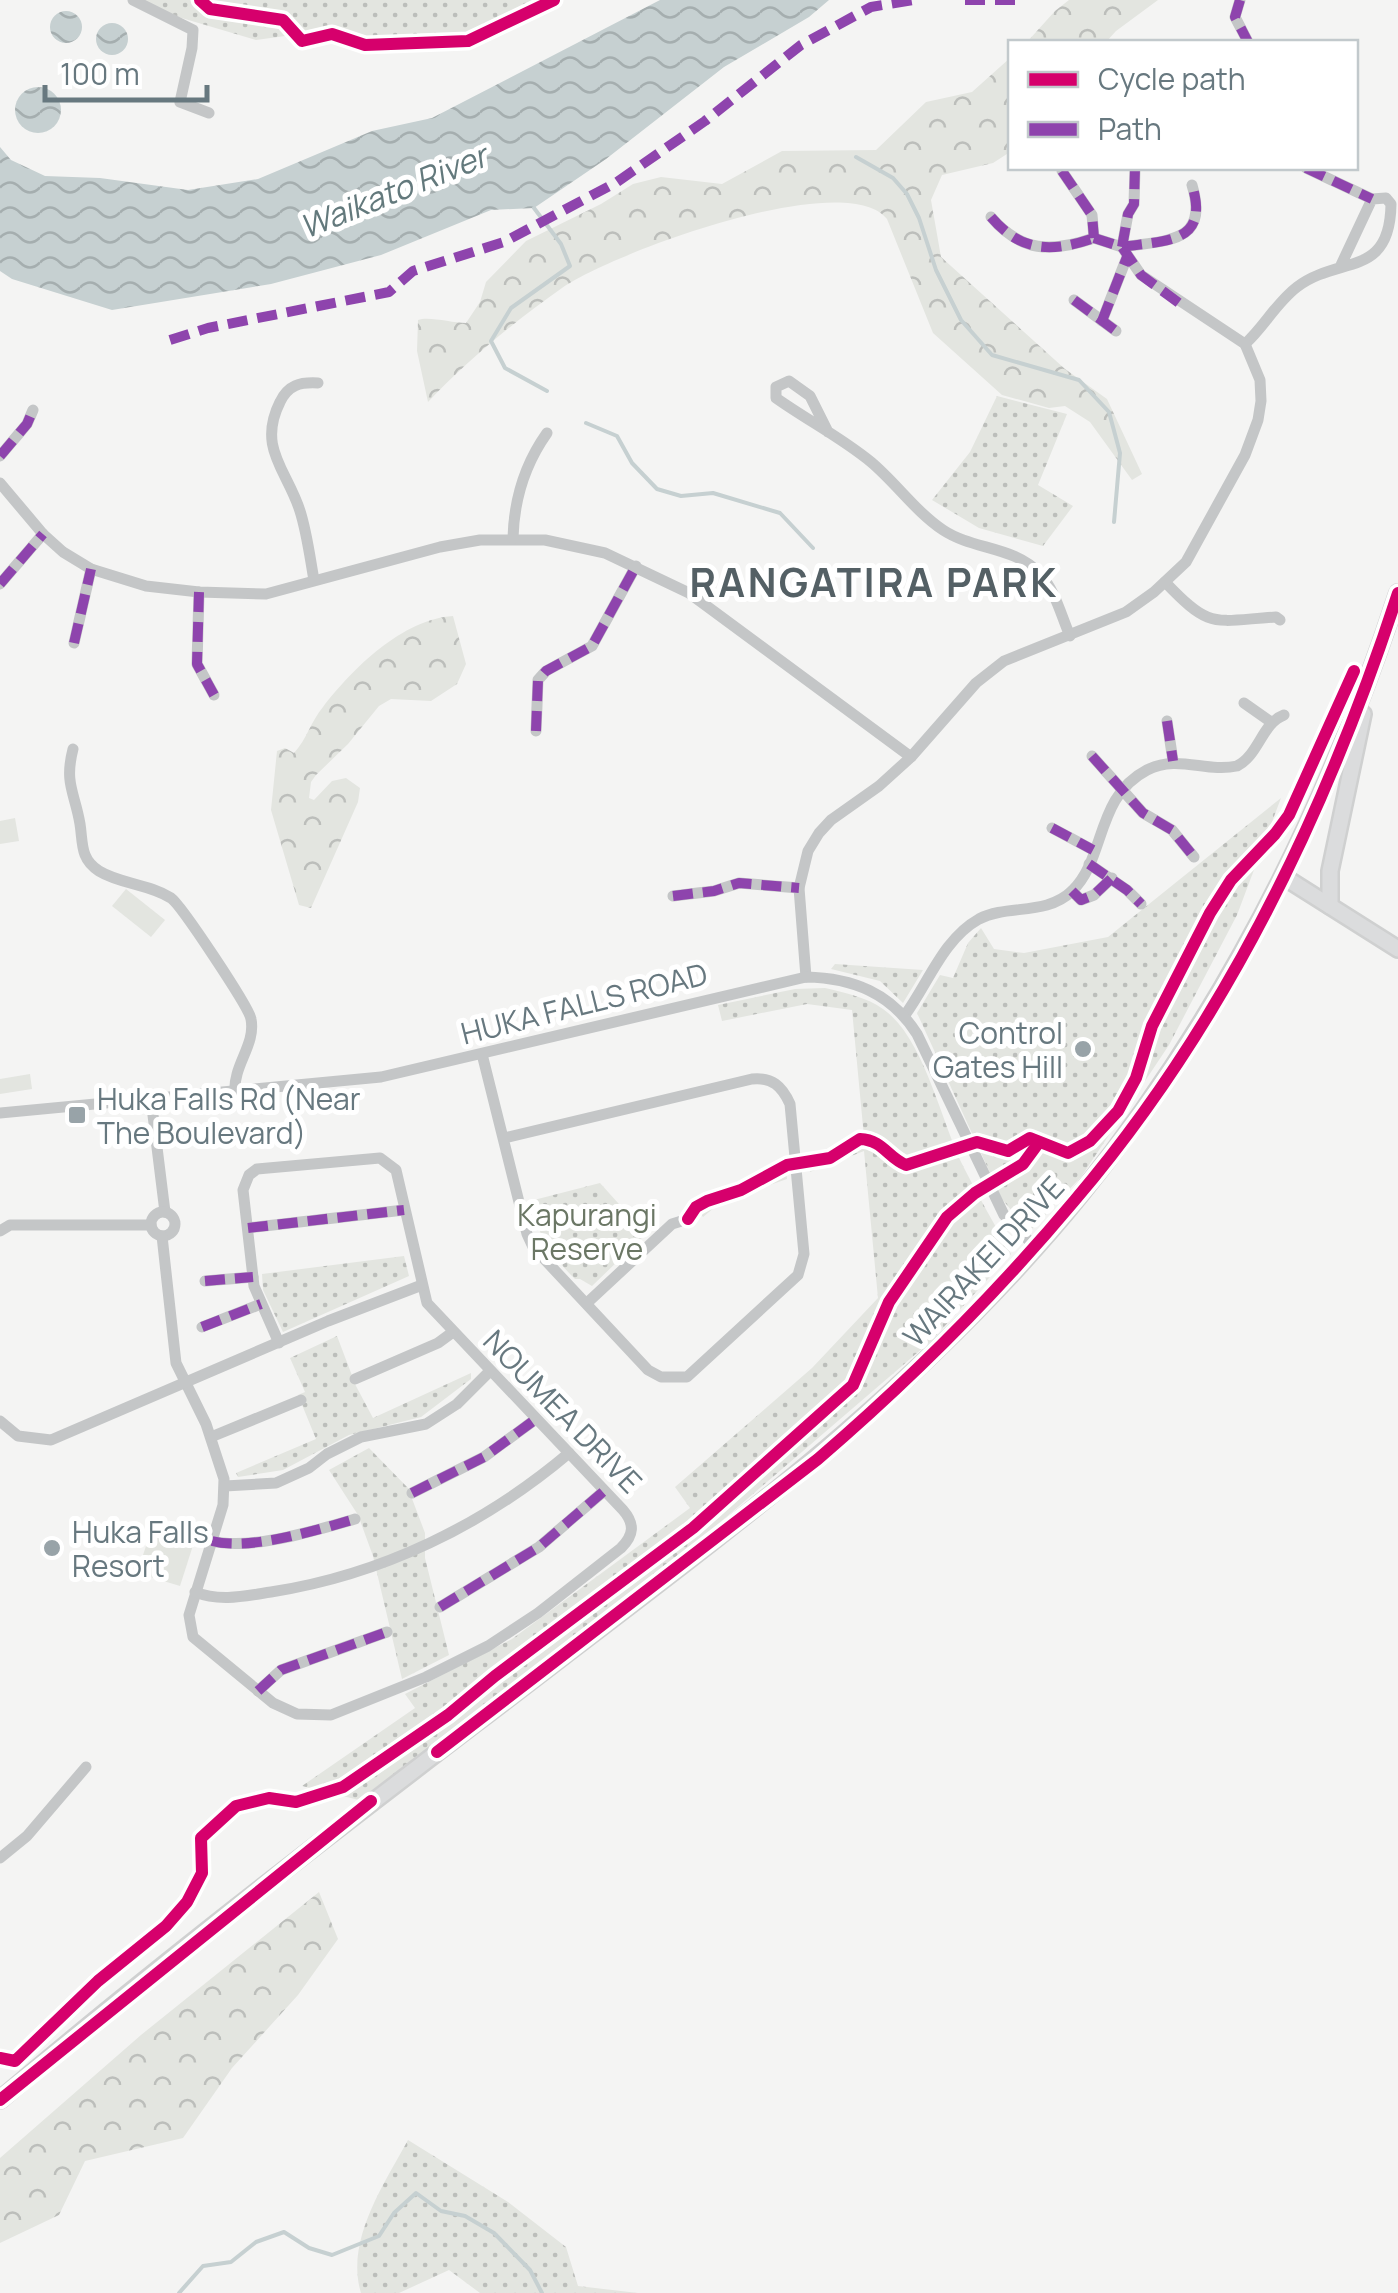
<svg xmlns="http://www.w3.org/2000/svg" width="1398" height="2293" viewBox="0 0 1398 2293" font-family="Manrope,sans-serif">
<style>
.grass{fill:url(#grass-dots)}
.forest{fill:url(#forest-crowns)}
.pitch{fill:#e3e5e0}
.water{fill:url(#water-waves)}
.lines{fill:none;stroke-linecap:round;stroke-linejoin:round}
.stream{stroke:#c6d0d1;stroke-width:4}
.major-casing{stroke:#cfd0d0;stroke-width:20}
.minor{stroke:#c4c6c7;stroke-width:11}
.major{stroke:#dbdcdd;stroke-width:15}
.quiet{stroke:#8e44ad;stroke-width:10;stroke-dasharray:20 10;stroke-linecap:butt}
.cycleway-casing{stroke:#fff;stroke-width:19}
.cycleway{stroke:#d6006c;stroke-width:12}
.poi-dot{fill:#98a3a8;stroke:#fff;stroke-width:4}
.labels{text-anchor:middle;dominant-baseline:central;stroke-width:10;stroke-linejoin:round;paint-order:stroke}
.street-label{font-size:30px;fill:#67787f;stroke:#fff}
.poi-label{font-size:30px;fill:#67787f;stroke:#fff;text-anchor:start}
.park-label{font-size:30px;fill:#6b7765;stroke:#fff}
.water-label{font-size:32px;font-style:italic;fill:#63797c;stroke:#fff}
.district-label{font-size:40px;font-weight:bold;letter-spacing:2.5px;fill:#546065;stroke:#fff}
</style>
<defs>
<pattern id="grass-dots" width="8" height="8" patternUnits="userSpaceOnUse" patternTransform="scale(2.5)"><rect width="8" height="8" fill="#e3e5e0"/><path d="M2 2h.1M6 6h.1" fill="none" stroke="#bcbebb" stroke-width="1.8" stroke-linecap="round"/></pattern>
<pattern id="forest-crowns" width="20" height="18" patternUnits="userSpaceOnUse" patternTransform="scale(2.5)"><rect width="20" height="18" fill="#e3e5e0"/><path d="M2 6a3 3 0 1 1 6 0M12 15a3 3 0 1 1 6 0" fill="none" stroke="#bcbebb"/></pattern>
<pattern id="water-waves" width="16" height="10" patternUnits="userSpaceOnUse" patternTransform="scale(2.5)"><rect width="16" height="10" fill="#c6d0d1"/><path d="M0 5q4-4 8 0t8 0" fill="none" stroke="#a5aeaf"/></pattern>
</defs>
<rect width="100%" height="100%" fill="#f4f4f3"/>
<g class="grass">
<polygon points="143,0 545,0 462,38 361,40 329,30 256,40 158,11"/>
<polygon points="997,396 1067,414 1038,485 1073,506 1043,546 979,528 932,500 970,452"/>
<polygon points="1281,798 1237,915 1169,1045 1081,1177 1029,1232 1002,1199 917,1013 940,975 953,978 968,943 981,928 994,949 1024,953 1108,937"/>
<polygon points="835,964 923,970 903,1003 880,981 831,969"/>
<path d="M825,988c21,5 41,9 58,21 41,28 58,113 80,157 15,30 32,59 48,88l-80,87 -257,221 -315,238 -57,-14 113,-78 -10,-14 107,-55 178,-131 -15,-21 137,-119 66,-70 -14,-147 -54,21 1,-16 53,-19 -12,-127 -45,-6 -85,17 -4,-16 77,-16z"/>
<polygon points="785,1164 787,1179 721,1202 703,1217 693,1204 714,1190"/>
<path d="M600,1183l46,51 -54,52 -12,-7h-5c-27,-27 -35,-41 -45,-78z"/>
<polygon points="404,1256 409,1276 283,1332 263,1290 262,1274"/>
<polygon points="337,1336 356,1386 373,1418 471,1373 471,1379 421,1417 349,1435 283,1470 238,1477 236,1473 316,1439 298,1395 305,1392 290,1358"/>
<polygon points="369,1448 408,1488 425,1533 425,1558 449,1655 402,1679 373,1556 358,1515 329,1470"/>
<path d="M408,2140l100,62 58,45 12,39 60,7h-158l-31,-23 -50,23h-38c-16,-52 23,-109 47,-153z"/>
</g>
<g class="forest">
<polygon points="1069,0 1158,0 1116,31 1106,42 1027,42 1055,11"/>
<path d="M1010,58v94l-17,11 -51,12 -11,25 10,57 124,112 42,30 35,75 -10,6 -42,-58 -25,-16 -16,2 -47,-13 -69,-62 -46,-114c-41,-53 -277,35 -325,69 -47,33 -94,72 -134,114l-11,-51 1,-31c11,-4 34,3 48,3l14,-21 6,-20 40,-41 75,-37 32,-20 28,-7 61,7 60,-33 94,-1 50,-48 46,-10z"/>
<path d="M453,616l13,48 -9,20 -26,17 -40,-2 -12,7 -31,38 -32,31 -5,7 -2,16 5,2 18,-19 14,-3 14,10 -2,14 -47,106 -12,-3 -28,-95 6,-59 8,-3 9,5c13,-14 17,-32 29,-46 30,-39 80,-88 130,-91z"/>
<polygon points="319,1892 338,1939 298,1995 232,2068 183,2138 85,2161 59,2215 0,2243 0,2158 141,2035"/>
</g>
<g class="pitch">
<polygon points="15,818 19,841 0,844 0,821"/>
<polygon points="126,889 165,920 151,937 112,906"/>
<polygon points="30,1074 32,1089 0,1094 0,1079"/>
<polygon points="154,1522 196,1536 180,1586 137,1573"/>
</g>
<g class="water">
<polygon points="660,0 829,0 809,17 724,67 606,159 534,208 491,210 381,255 271,284 112,310 12,279 0,271 0,147 11,160 45,176 100,178 188,190 258,179 372,131 432,118"/>
<circle cx="66" cy="27" r="16"/>
<circle cx="112" cy="39" r="16"/>
<circle cx="38" cy="110" r="23"/>
</g>
<g class="lines">
<g class="stream">
<polyline points="856,157 893,178 907,194 919,218 936,270 961,320 992,355 1079,380 1109,412 1120,453 1114,522"/>
<polyline points="534,208 561,244 570,266 511,308 491,341 505,368 547,391"/>
<polyline points="586,423 617,436 632,463 657,489 681,496 713,493 780,513 813,548"/>
<polyline points="179,2293 203,2266 231,2262 256,2242 284,2232 309,2248 332,2255 379,2236 394,2213 416,2193 441,2211 465,2216 494,2233 530,2270 542,2293"/>
</g>
<defs>
<g id="major">
<polyline points="1284,877 1398,949"/>
<polyline points="1330,906 1330,871 1363,714"/>
<path d="M0,2100c182,-155 373,-298 562,-443 186,-142 370,-279 518,-462 143,-179 247,-384 318,-602"/>
</g>
</defs>
<use href="#major" class="major-casing"/>
<g class="minor">
<polyline points="133,0 193,30 192,48 180,102 209,113"/>
<polyline points="1240,0 1235,17 1248,42"/>
<polyline points="1306,168 1372,199"/>
<polyline points="1062,171 1092,215 1094,238"/>
<path d="M991,217c30,35 60,36 103,21"/>
<path d="M1122,247c44,-7 88,-3 70,-62"/>
<polyline points="1122,247 1128,214 1134,204 1135,168"/>
<polyline points="1074,300 1116,331"/>
<polyline points="1102,321 1127,257"/>
<path d="M1245,344c19,-17 31,-41 52,-57 42,-32 93,-8 94,-83l-5,-6 -14,1 -31,66"/>
<path d="M828,432l-18,-36 -21,-15 -13,6v11c31,22 66,40 95,64 25,21 45,50 72,68 30,20 72,16 97,44 15,16 21,41 30,62"/>
<polyline points="0,456 27,424 33,410"/>
<polyline points="0,483 43,534 63,552 91,569 146,586 199,592 266,594 440,547 480,540 545,540 605,553 689,593 911,757"/>
<path d="M513,538c1,-38 12,-74 34,-105"/>
<path d="M314,580c-4,-22 -7,-47 -14,-69 -13,-41 -43,-63 -20,-109 8,-17 20,-20 38,-19"/>
<path d="M1165,582c46,48 47,39 111,35l4,3"/>
<polyline points="0,584 43,534"/>
<polyline points="199,592 197,664 214,695"/>
<polyline points="74,643 91,569"/>
<polyline points="1244,703 1271,722"/>
<polyline points="1167,721 1173,761"/>
<polyline points="536,731 538,680 546,671 592,646 636,566"/>
<path d="M73,749c-9,35 2,44 7,75 3,19 0,35 19,47 21,13 50,13 72,27 10,7 78,109 80,121 5,26 -18,46 -16,73"/>
<polyline points="1092,756 1143,813 1172,830 1194,857"/>
<polyline points="1052,828 1093,850"/>
<polyline points="1089,864 1127,890 1141,904"/>
<polyline points="1072,891 1081,900 1094,895 1112,878"/>
<polyline points="673,896 714,891 739,883 799,888"/>
<polyline points="806,977 799,888 808,851 819,833 831,820 879,786 911,757 976,683 1004,661 1126,612 1154,592 1186,562 1245,455 1258,420 1261,401 1260,380 1245,344 1141,275 1122,247 1094,238"/>
<path d="M905,1015c23,-31 38,-76 74,-96 29,-15 67,-3 93,-28 34,-32 23,-94 75,-121 31,-16 59,3 90,-4 22,-11 25,-43 47,-51"/>
<path d="M482,1054l45,180 6,13 115,123 13,7h26l111,-102 6,-21 -14,-150c-8,-18 -18,-27 -38,-25l-248,59"/>
<polyline points="151,1099 165,1212"/>
<path d="M0,1113l381,-36 425,-100c47,1 85,16 111,57l87,181 30,31"/>
<circle cx="163" cy="1224" r="12"/>
<polyline points="248,1228 404,1210"/>
<polyline points="0,1231 10,1225 151,1225"/>
<path d="M162,1236l14,127 30,61 18,55 -1,26 -34,110 4,22 80,66 24,11 34,1 95,-38 62,-31 50,-33 83,-65c13,-13 14,-24 2,-38l-196,-207 -31,-133 -16,-12 -123,11 -8,6 -6,15 11,96 25,57"/>
<polyline points="205,1281 253,1277"/>
<polyline points="587,1303 672,1224 688,1219"/>
<polyline points="202,1327 261,1304"/>
<polyline points="355,1379 438,1343 453,1332"/>
<polyline points="0,1421 18,1436 51,1440 328,1321 422,1285"/>
<polyline points="211,1437 301,1400"/>
<polyline points="225,1486 276,1483 309,1468 327,1454 361,1437 426,1424 457,1404 490,1371"/>
<polyline points="412,1493 484,1457 536,1419"/>
<path d="M212,1541c38,10 105,-11 143,-22"/>
<path d="M195,1592c25,10 50,4 76,0 110,-17 213,-67 298,-139"/>
<polyline points="440,1607 539,1547 604,1491"/>
<polyline points="258,1691 281,1670 387,1632"/>
<polyline points="0,1858 27,1836 86,1767"/>
</g>
<use href="#major" class="major"/>
<g class="quiet">
<polyline points="965,0 1024,0"/>
<polyline points="1240,0 1235,17 1248,42"/>
<polyline points="1306,168 1372,199"/>
<polyline points="1062,171 1092,215 1094,238"/>
<path d="M991,217c30,35 60,36 103,21"/>
<polyline points="1094,238 1122,247 1141,275 1179,303"/>
<path d="M1122,247c44,-7 88,-3 70,-62"/>
<polyline points="1122,247 1128,214 1134,204 1135,168"/>
<polyline points="1074,300 1116,331"/>
<polyline points="1102,321 1127,257"/>
<polyline points="170,340 208,328 389,292 413,271 504,242 617,182 705,121 801,45 871,7 913,0"/>
<polyline points="0,456 27,424 33,410"/>
<polyline points="0,584 43,534"/>
<polyline points="199,592 197,664 214,695"/>
<polyline points="74,643 91,569"/>
<polyline points="1167,721 1173,761"/>
<polyline points="536,731 538,680 546,671 592,646 636,566"/>
<polyline points="1092,756 1143,813 1172,830 1194,857"/>
<polyline points="1052,828 1093,850"/>
<polyline points="1089,864 1127,890 1141,904"/>
<polyline points="1072,891 1081,900 1094,895 1112,878"/>
<polyline points="673,896 714,891 739,883 799,888"/>
<polyline points="248,1228 404,1210"/>
<polyline points="205,1281 253,1277"/>
<polyline points="202,1327 261,1304"/>
<polyline points="412,1493 484,1457 536,1419"/>
<path d="M212,1541c38,10 105,-11 143,-22"/>
<polyline points="440,1607 539,1547 604,1491"/>
<polyline points="258,1691 281,1670 387,1632"/>
</g>
<defs>
<g id="cycleway">
<polyline points="200,0 210,9 283,20 302,41 332,34 365,45 468,41 554,0"/>
<path d="M688,1219l8,-12 11,-6 34,-11 46,-25 43,-7 30,-19c23,1 28,19 46,26l71,-23 31,9 22,-13 38,15 22,-12 28,-30 18,-33 16,-52 58,-113 21,-33 44,-46 14,-19 65,-144"/>
<path d="M437,1752l381,-293c92,-79 179,-166 257,-259 149,-175 252,-389 323,-607"/>
<polyline points="0,2058 15,2061 98,1981 166,1926 187,1902 202,1873 201,1838 236,1806 269,1798 296,1802 343,1787 448,1715 495,1676 693,1528 853,1385 889,1302 947,1217 975,1193 1023,1164 1037,1145"/>
<polyline points="0,2100 371,1801"/>
</g>
</defs>
<use href="#cycleway" class="cycleway-casing"/>
<use href="#cycleway" class="cycleway"/>
</g>
<g class="poi-dot">
<circle cx="1083" cy="1049" r="10"/>
<rect x="67" y="1105" width="20" height="20" rx="5"/>
<circle cx="52" cy="1548" r="10"/>
</g>
<g class="labels">
<g class="street-label">
<text transform="translate(584 1003) rotate(-14)">HUKA FALLS ROAD</text>
<text transform="translate(983 1261) rotate(-47)">WAIRAKEI DRIVE</text>
<text transform="translate(563 1411) rotate(46)">NOUMEA DRIVE</text>
</g>
<g class="poi-label">
<text x="1063" y="1032" text-anchor="end">Control<tspan x="1063" dy="34">Gates Hill</tspan></text>
<text x="97" y="1098">Huka Falls Rd (Near<tspan x="97" dy="34">The Boulevard)</tspan></text>
<text x="72" y="1531">Huka Falls<tspan x="72" dy="34">Resort</tspan></text>
</g>
<g class="park-label">
<text x="587" y="1214">Kapurangi<tspan x="587" dy="34">Reserve</tspan></text>
</g>
<g class="water-label">
<text transform="translate(393 191) rotate(-22)">Waikato River</text>
</g>
<g class="district-label">
<text x="874" y="581">RANGATIRA PARK</text>
</g>
</g>
<rect x="1008" y="40" width="350" height="130" fill="#ffffff" stroke="#c2c9cc" stroke-width="2.5"/>
<rect x="1028" y="72" width="50" height="15" fill="#d6006c" stroke="#c2c9cc" stroke-width="2.5"/>
<text x="1098" y="90" font-size="30" fill="#67787f">Cycle path</text>
<rect x="1028" y="122" width="50" height="15" fill="#8e44ad" stroke="#c2c9cc" stroke-width="2.5"/>
<text x="1098" y="140" font-size="30" fill="#67787f">Path</text>
<path d="M45 85v15h162v-15" fill="none" stroke="#67787f" stroke-width="5"/>
<text x="60" y="85" font-size="30" fill="#67787f" stroke="#ffffff" stroke-width="8" paint-order="stroke">100 m</text>
</svg>
